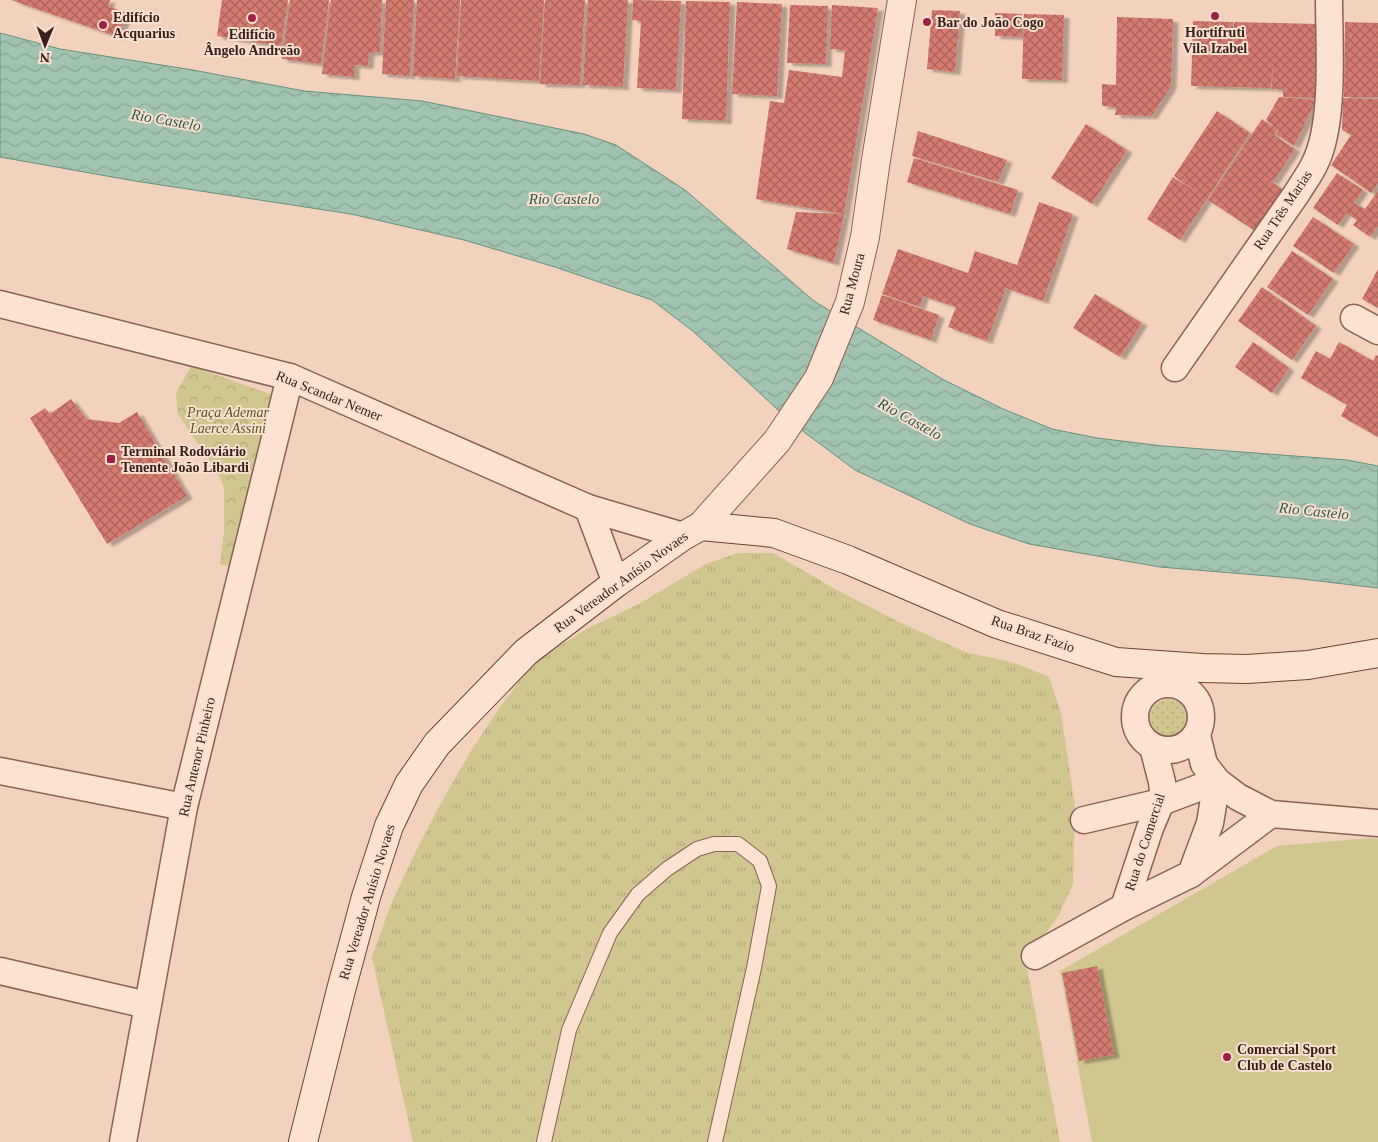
<svg xmlns="http://www.w3.org/2000/svg" width="1378" height="1142" viewBox="0 0 1378 1142" font-family="Georgia,serif">
<style>
.grass{fill:url(#grass-tufts)}
.forest{fill:url(#forest-crowns)}
.garden{fill:url(#garden-dots)}
.pitch{fill:#d1c590}
.water{fill:url(#water-waves);stroke:#67917a}
.building{fill:url(#building-cross-hatch);filter:url(#shadow)}
.lines{fill:none;stroke-linecap:round;stroke-linejoin:round}
.service-casing{stroke:#8b6154;stroke-width:16}
.minor-casing{stroke:#8b6154;stroke-width:29}
.tertiary-casing{stroke:#8b6154;stroke-width:30}
.secondary-casing{stroke:#6d4338;stroke-width:30}
.service{stroke:#fce2d0;stroke-width:14}
.minor{stroke:#fce2d0;stroke-width:26}
.tertiary{stroke:#fce2d0;stroke-width:28}
.secondary{stroke:#fce2d0;stroke-width:28}
.poi-dot{fill:#a01f45;stroke:#f9dfcd;stroke-width:2}
.labels{text-anchor:middle;dominant-baseline:central;stroke-width:4;stroke-linejoin:round;paint-order:stroke}
.poi-label{font-size:14px;font-weight:bold;fill:#39201a;stroke:#f9dfcd;text-anchor:start}
.street-label{font-size:14px;fill:#39201a;stroke:#f9dfcd}
.park-label{font-size:14px;font-style:italic;fill:#57551f;stroke:#f9dfcd}
.water-label{font-size:15px;font-style:italic;fill:#285a48;stroke:#f9dfcd}
</style>
<defs>
<pattern id="grass-tufts" width="24" height="20" patternUnits="userSpaceOnUse" patternTransform="scale(1.25)"><rect width="24" height="20" fill="#d1c590"/><path d="M3 7l-1-3M5 7V3M7 7l1-3M15 17l-1-3M17 17v-4M19 17l1-3" fill="none" stroke="#b4a97c"/></pattern>
<pattern id="forest-crowns" width="20" height="18" patternUnits="userSpaceOnUse" patternTransform="scale(1.25)"><rect width="20" height="18" fill="#d1c590"/><path d="M2 6a3 3 0 1 1 6 0M12 15a3 3 0 1 1 6 0" fill="none" stroke="#b4a97c"/></pattern>
<pattern id="garden-dots" width="8" height="8" patternUnits="userSpaceOnUse" patternTransform="scale(1.25)"><rect width="8" height="8" fill="#d1c590"/><path d="M2 2h.1M6 6h.1" fill="none" stroke="#b4a97c" stroke-width="1.8" stroke-linecap="round"/></pattern>
<pattern id="water-waves" width="16" height="10" patternUnits="userSpaceOnUse" patternTransform="scale(1.25)"><rect width="16" height="10" fill="#a1c3af"/><path d="M0 5q4-4 8 0t8 0" fill="none" stroke="#8ba796"/></pattern>
<pattern id="building-cross-hatch" width="8" height="8" patternUnits="userSpaceOnUse" patternTransform="scale(1.25)"><rect width="8" height="8" fill="#d47b6f"/><path d="M0 0l8 8M0 8l8-8" fill="none" stroke="#ad645a"/></pattern>
<filter id="shadow"><feDropShadow dx="5.5" dy="3" stdDeviation="1" flood-color="#0004"/></filter>
</defs>
<rect width="100%" height="100%" fill="#f2d2bd"/>
<polygon class="grass" points="738,553 773,553 835,589 899,622 965,652 1015,663 1049,677 1061,713 1075,806 1073,884 1060,913 1026,963 1060,1142 413,1142 372,957 391,904 415,853 441,803 469,754 500,707 534,662 588,628 637,605 706,564"/>
<polygon class="forest" points="191,366 273,395 234,568 220,564 224,531 224,489 218,473 178,414 176,393"/>
<circle class="garden" cx="1169" cy="718" r="19"/>
<polygon class="pitch" points="1370,838 1378,839 1378,1142 1092,1142 1060,971 1277,846"/>
<polygon class="water" points="0,33 60,49 193,70 304,91 422,101 584,134 616,145 685,190 814,301 942,379 1001,408 1052,429 1097,438 1163,446 1347,460 1378,466 1378,588 1293,578 1160,567 1029,544 970,524 855,470 792,423 694,332 652,300 555,267 464,240 351,214 135,181 0,157"/>
<g class="building">
<polygon points="11,0 110,0 108,6 127,13 118,37"/>
<polygon points="222,0 288,0 281,46 217,36"/>
<polygon points="290,0 329,0 321,64 282,59"/>
<polygon points="331,0 382,0 380,52 369,53 368,66 354,65 354,77 322,74"/>
<polygon points="386,0 414,0 410,76 382,74"/>
<polygon points="417,0 460,0 455,79 413,76"/>
<polygon points="461,0 544,0 539,81 457,76"/>
<polygon points="545,0 585,0 580,85 540,84"/>
<polygon points="588,0 628,0 623,87 583,85"/>
<polygon points="633,0 681,1 676,90 637,88 641,21 632,20"/>
<polygon points="686,1 730,2 726,121 682,119"/>
<polygon points="737,2 782,4 777,96 732,94"/>
<polygon points="790,5 828,6 826,64 787,63"/>
<polygon points="832,5 878,8 844,214 834,263 787,249 796,212 844,214 756,199 770,101 784,103 789,70 842,77 845,50 830,49"/>
<polygon points="932,10 960,11 955,72 927,69"/>
<polygon points="995,13 1022,14 1022,37 995,36"/>
<polygon points="1024,14 1064,15 1062,80 1022,79"/>
<polygon points="1117,17 1173,19 1171,86 1152,116 1115,115 1116,107 1102,106 1102,84 1116,85"/>
<polygon points="1193,21 1233,22 1232,50 1234,22 1318,24 1317,98 1283,97 1283,89 1272,89 1273,59 1271,88 1191,86"/>
<polygon points="1345,22 1378,23 1378,97 1344,97"/>
<polygon points="1279,97 1316,100 1294,146 1277,135 1279,130 1278,129 1274,135 1295,149 1273,182 1263,176 1283,190 1255,231 1208,200 1262,119 1275,128 1266,120"/>
<polygon points="1343,98 1378,99 1378,183 1371,193 1331,165 1351,135 1342,130"/>
<polygon points="1217,111 1250,133 1180,240 1147,219 1173,177 1195,191 1174,176"/>
<polygon points="1086,124 1127,150 1092,204 1051,178"/>
<polygon points="918,131 1007,160 998,182 912,156"/>
<polygon points="914,158 1018,190 1010,214 907,182"/>
<polygon points="1337,173 1363,190 1354,203 1365,209 1378,191 1378,226 1370,237 1353,225 1357,220 1346,213 1338,225 1313,208"/>
<polygon points="1039,202 1073,214 1043,301 1006,288 987,341 948,327 956,307 923,296 920,307 882,294 898,249 968,273 975,251 1017,265"/>
<polygon points="1313,217 1354,244 1334,273 1293,246"/>
<polygon points="1292,251 1333,279 1308,315 1267,287"/>
<polygon points="1378,269 1378,308 1362,299"/>
<polygon points="1262,287 1316,326 1292,360 1238,321"/>
<polygon points="1095,294 1142,323 1120,357 1073,328"/>
<polygon points="882,295 939,315 931,340 873,320"/>
<polygon points="1253,342 1289,368 1272,393 1235,367"/>
<polygon points="1339,342 1373,361 1376,355 1378,356 1378,437 1341,416 1347,405 1301,378 1316,351 1330,359"/>
<polygon points="71,399 86,419 119,423 137,412 187,496 107,544 30,418 45,408 50,414"/>
<polygon points="1097,966 1114,1055 1079,1061 1062,973"/>
</g>
<g class="lines">
<defs>
<polyline id="service" points="544,1142 569,1030 610,933 638,894 667,869 697,849 714,844 738,844 760,861 769,886 754,968 715,1142"/>
<g id="minor">
<polyline points="0,304 290,377 588,508 683,536"/>
<polyline points="1354,318 1378,331"/>
<path d="M1175,368l122,-175c6,-10 13,-19 18,-30 20,-40 14,-118 14,-163"/>
<polyline points="588,508 616,583"/>
<circle cx="1168" cy="717" r="33"/>
<polyline points="1197,735 1204,764 1217,781 1238,797 1271,814 1378,823"/>
<polyline points="0,771 184,807"/>
<polyline points="1191,874 1271,814"/>
<polyline points="1124,907 1150,828 1161,802 1163,791 1162,782 1153,747"/>
<polyline points="1035,956 1124,907 1191,874 1210,823 1217,781 1161,802 1084,820"/>
<polyline points="0,971 147,1005"/>
<polyline points="123,1142 184,807 290,377"/>
</g>
<polyline id="tertiary" points="701,526 777,441 819,378 850,302 865,237 876,160 902,0"/>
<polyline id="secondary" points="303,1142 341,990 366,897 389,826 409,784 437,744 526,652 616,583 683,536 701,526 774,533 848,560 997,624 1116,662 1202,668 1247,669 1308,665 1378,653"/>
</defs>
<use href="#service" class="service-casing"/>
<use href="#minor" class="minor-casing"/>
<use href="#tertiary" class="tertiary-casing"/>
<use href="#secondary" class="secondary-casing"/>
<use href="#service" class="service"/>
<use href="#minor" class="minor"/>
<use href="#tertiary" class="tertiary"/>
<use href="#secondary" class="secondary"/>
</g>
<g class="poi-dot">
<circle cx="1215" cy="16" r="5"/>
<circle cx="252" cy="18" r="5"/>
<circle cx="927" cy="22" r="5"/>
<circle cx="103" cy="25" r="5"/>
<rect x="106" y="454" width="10" height="10" rx="2.5"/>
<circle cx="1227" cy="1057" r="5"/>
</g>
<g class="labels">
<g class="poi-label">
<text x="113" y="17">Edifício<tspan x="113" dy="16">Acquarius</tspan></text>
<text x="937" y="22">Bar do João Cogo</text>
<text x="1215" y="32" text-anchor="middle">Hortifruti<tspan x="1215" dy="16">Vila Izabel</tspan></text>
<text x="252" y="34" text-anchor="middle">Edifício<tspan x="252" dy="16">Ângelo Andreão</tspan></text>
<text x="121" y="451">Terminal Rodoviário<tspan x="121" dy="16">Tenente João Libardi</tspan></text>
<text x="1237" y="1049">Comercial Sport<tspan x="1237" dy="16">Club de Castelo</tspan></text>
</g>
<g class="street-label">
<text transform="translate(1283 210) rotate(-56)">Rua Três Marias</text>
<text transform="translate(852 284) rotate(-75)">Rua Moura</text>
<text transform="translate(329 396) rotate(22)">Rua Scandar Nemer</text>
<text transform="translate(621 582) rotate(-36)">Rua Vereador Anísio Novaes</text>
<text transform="translate(1033 634) rotate(19)">Rua Braz Fazio</text>
<text transform="translate(197 757) rotate(-77)">Rua Antenor Pinheiro</text>
<text transform="translate(1145 842) rotate(-72)">Rua do Comercial</text>
<text transform="translate(367 902) rotate(-73)">Rua Vereador Anísio Novaes</text>
</g>
<g class="park-label">
<text x="228" y="412">Praça Ademar<tspan x="228" dy="16">Laerce Assini</tspan></text>
</g>
<g class="water-label">
<text transform="translate(166 120) rotate(10)">Rio Castelo</text>
<text x="564" y="199">Rio Castelo</text>
<text transform="translate(910 419) rotate(29)">Rio Castelo</text>
<text transform="translate(1314 511) rotate(6)">Rio Castelo</text>
</g>
</g>
<g transform="translate(45 45) rotate(181)" stroke="#f9dfcd" stroke-width="4" paint-order="stroke">
<path d="M0-4L9 19L0 12L-9 19Z" fill="#39201a"/>
<text y="-8" font-size="14" font-weight="bold" text-anchor="middle" fill="#39201a">N</text>
</g>
</svg>
